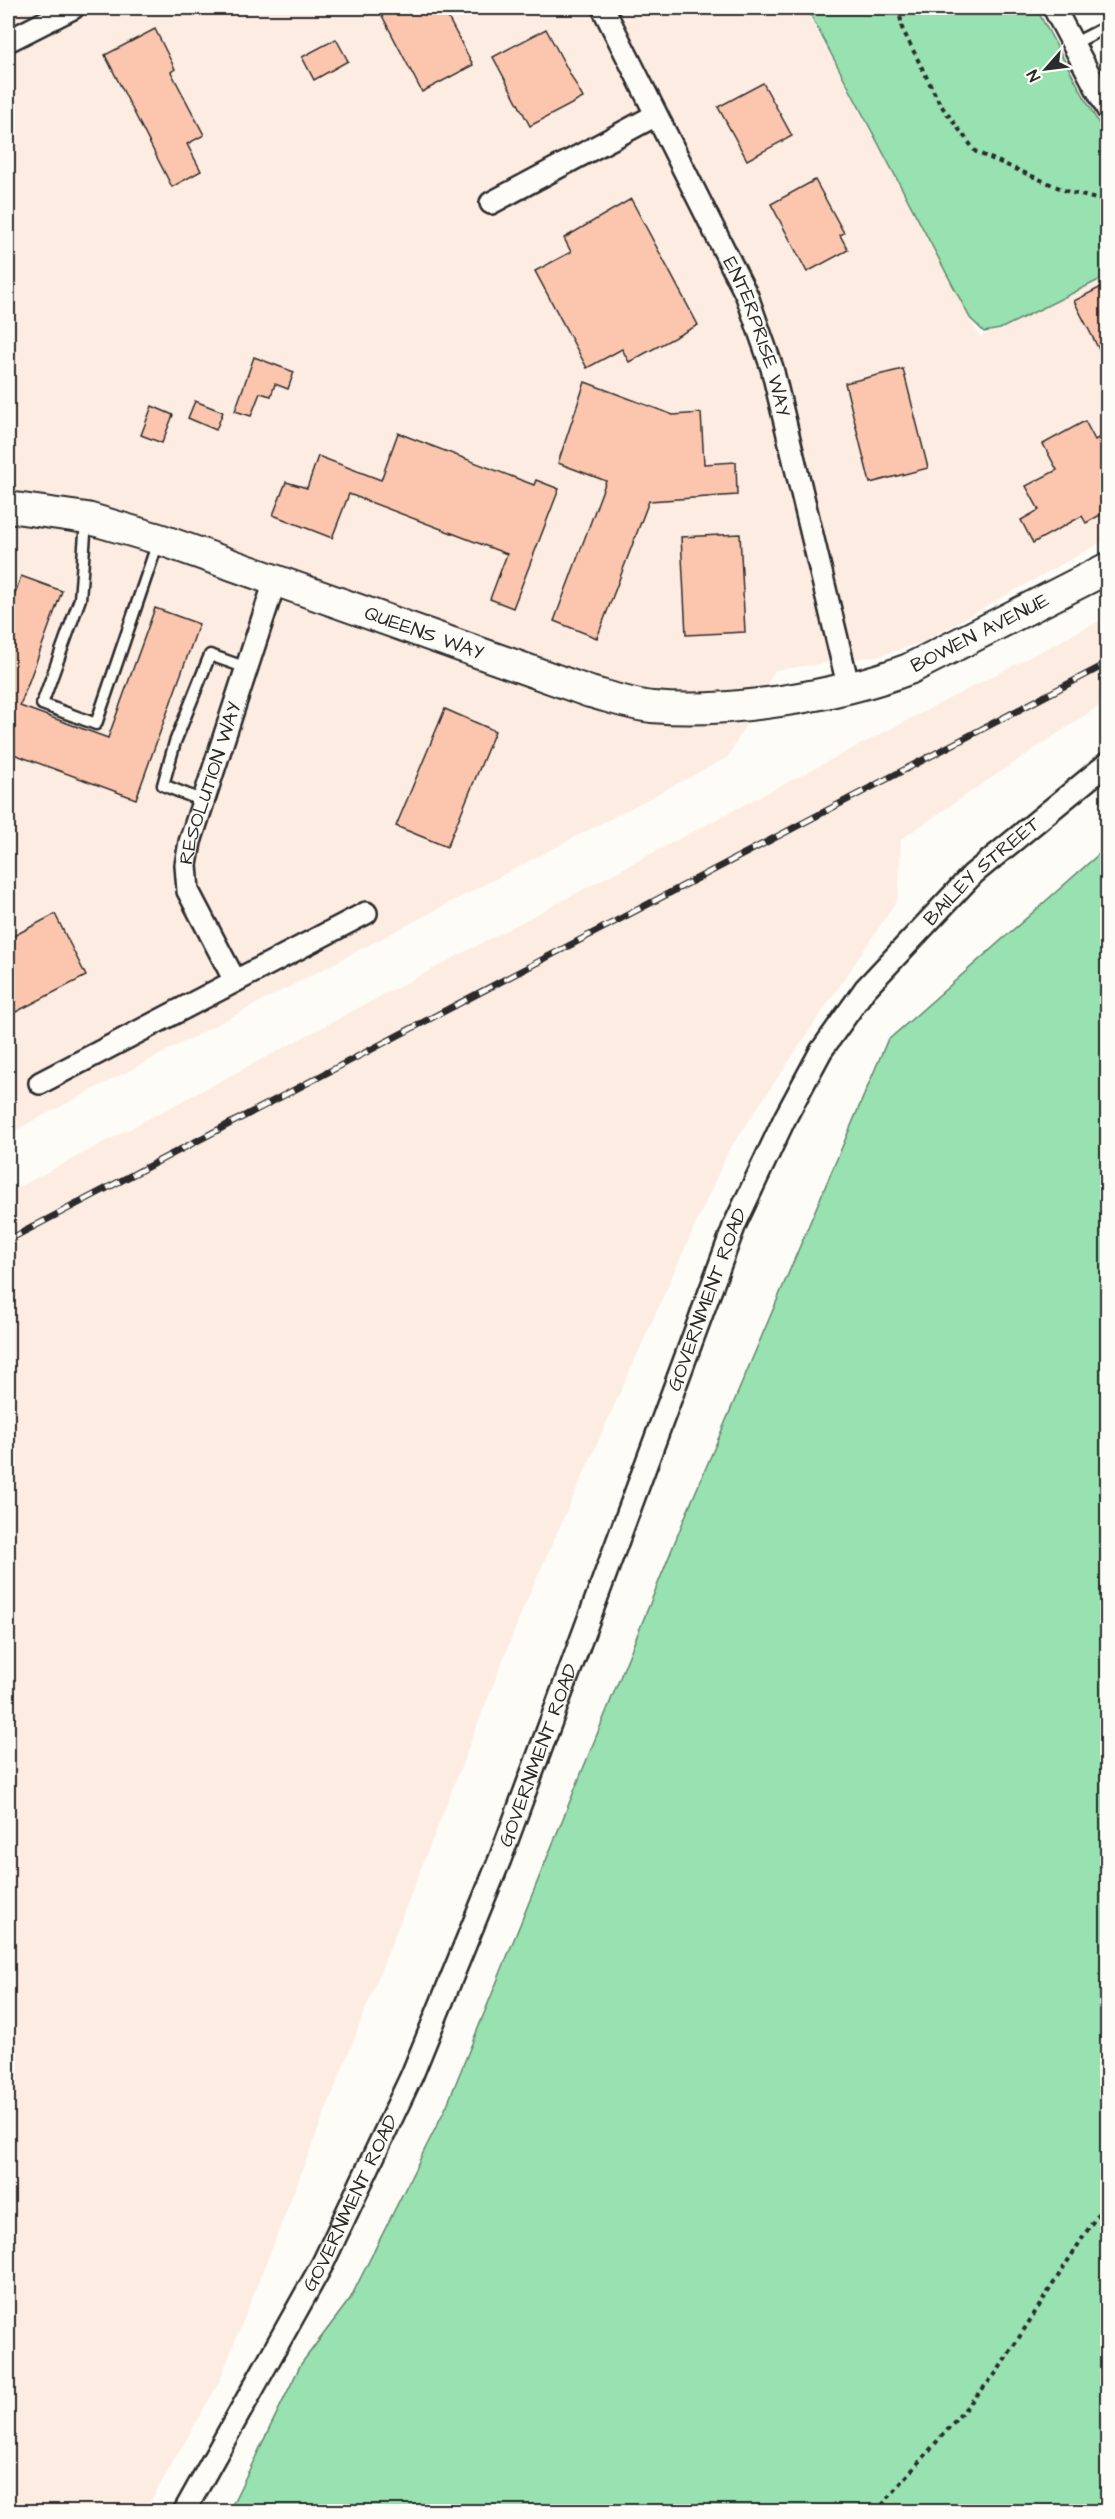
<svg xmlns="http://www.w3.org/2000/svg" width="1115" height="2519" viewBox="0 0 1115 2519" font-family="'Architects Daughter',sans-serif">
<style>
.built{fill:#fdece1}
.green{fill:#98e1b0;stroke:#62866e;stroke-width:1.5}
.lines{fill:none;stroke-linecap:round;stroke-linejoin:round}
.stream{stroke:#5d8998;stroke-width:7}
.building{fill:#fcc6ae;stroke:#2b2b2b;stroke-width:1.5}
.lane-casing{stroke:#2b2b2b;stroke-width:15}
.street-casing{stroke:#2b2b2b;stroke-width:26}
.secondary-casing{stroke:#2b2b2b;stroke-width:34}
.path{stroke:#2b2b2b;stroke-width:4;stroke-dasharray:4.5 4.5;stroke-linecap:butt}
.lane{stroke:#fdfcf7;stroke-width:10}
.street{stroke:#fdfcf7;stroke-width:21}
.secondary{stroke:#fdfcf7;stroke-width:30}
.rail-casing{stroke:#2b2b2b;stroke-width:7}
.rail{stroke:#fdfcf7;stroke-width:4.5;stroke-dasharray:14;stroke-linecap:butt}
.labels{text-anchor:middle;dominant-baseline:central;stroke-width:4.5;stroke-linejoin:round;paint-order:stroke}
.street-label{font-size:20px;fill:#2b2b2b;stroke:#fdfcf7}
</style>
<rect width="100%" height="100%" fill="#fdfcf7"/>
<filter id="ink" filterUnits="userSpaceOnUse"><feTurbulence type="fractalNoise" baseFrequency=".0167" numOctaves="2"/><feDisplacementMap in="SourceGraphic" scale="12" xChannelSelector="R" yChannelSelector="G"/><feConvolveMatrix kernelMatrix="1 2 1 2 8 2 1 2 1" color-interpolation-filters="sRGB"/></filter>
<g filter="url(#ink)">
<g class="built">
<polygon points="8,8 805,8 980,337 1107,270 1107,539 922,642 882,655 775,670 728,757 8,1134"/>
<polygon points="1107,617 1107,700 901,839 898,899 729,1150 525,1604 219,2382 145,2511 8,2511 8,1193 738,808"/>
</g>
<g class="green">
<polygon points="807,8 1036,8 1107,139 1107,276 1000,329 984,332 970,318"/>
<polygon points="1107,847 1107,2511 229,2511 301,2364 350,2299 447,2105 685,1517 887,1041"/>
</g>
<g class="lines">
<polyline class="stream" points="1096,2512 1108,2502"/>
</g>
<g class="building">
<polygon points="378,8 443,8 473,65 422,92"/>
<polygon points="155,29 175,69 171,72 204,135 187,144 201,171 172,187 105,55"/>
<polygon points="546,29 583,98 530,126 493,57"/>
<polygon points="336,39 348,61 314,80 302,57"/>
<polygon points="763,83 792,136 747,160 718,107"/>
<polygon points="815,180 844,233 840,235 848,250 807,272 771,204"/>
<polygon points="631,199 698,325 629,362 622,349 587,368 535,271 571,252 564,238"/>
<polygon points="1107,284 1107,365 1074,301"/>
<polygon points="254,357 294,372 288,389 275,384 271,396 260,393 251,416 235,411"/>
<polygon points="903,369 928,468 870,483 845,383"/>
<polygon points="585,382 673,415 701,413 704,464 736,462 737,495 649,501 597,638 554,621 606,481 558,463"/>
<polygon points="195,401 223,412 216,430 188,418"/>
<polygon points="152,406 173,415 162,443 141,435"/>
<polygon points="1085,421 1095,440 1107,433 1107,511 1086,523 1082,516 1033,543 1021,520 1039,510 1026,486 1057,470 1043,444"/>
<polygon points="398,433 534,485 536,480 559,489 513,608 490,599 507,554 349,494 332,538 273,515 286,482 307,488 318,456 381,480"/>
<polygon points="740,534 745,632 686,635 681,537"/>
<polygon points="21,576 62,591 20,706 108,738 155,608 199,624 136,799 8,752 8,614"/>
<polygon points="445,709 495,731 447,847 396,826"/>
<polygon points="55,914 86,976 8,1016 8,939"/>
</g>
<g class="lines">
<defs>
<g id="lane">
<polyline points="1073,44 1108,26"/>
<polyline points="86,521 80,599 42,704 96,724 159,539"/>
<polyline points="203,801 163,785 175,742 210,655 247,668"/>
</g>
<g id="street">
<path id="s1" d="M603,8l144,288 25,72 77,321"/>
<polyline points="1054,8 1108,110"/>
<polyline points="8,41 73,8"/>
<polyline points="491,203 656,115"/>
<path id="s2" d="M235,981l-47,-90 -2,-26 4,-23 85,-261"/>
<polyline points="40,1083 366,913"/>
<path id="s3" d="M184,2512l139,-249 89,-188 88,-216 235,-635 50,-106 36,-67 44,-62 108,-115 135,-111"/>
</g>
<g id="secondary">
<path id="s4" d="M8,507l79,11 72,21 431,153c20,5 42,13 62,15 76,7 186,-11 257,-38l199,-101"/>
</g>
</defs>
<use href="#lane" class="lane-casing"/>
<use href="#street" class="street-casing"/>
<use href="#secondary" class="secondary-casing"/>
<g class="path">
<polyline points="899,8 902,28 940,104 976,152 1069,192 1108,202"/>
<polyline points="876,2512 997,2372 1108,2198"/>
</g>
<use href="#lane" class="lane"/>
<use href="#street" class="street"/>
<use href="#secondary" class="secondary"/>
<defs>
<polyline id="rail" points="8,1240 1108,663"/>
</defs>
<use href="#rail" class="rail-casing"/>
<use href="#rail" class="rail"/>
</g>
</g>
<g class="labels">
<g class="street-label">
<text stroke="none"><textPath href="#s1" startOffset="364">ENTERPRISE WAY</textPath></text>
<text stroke="none"><textPath href="#s4" startOffset="1017">BOWEN AVENUE</textPath></text>
<text stroke="none"><textPath href="#s4" startOffset="436">QUEENS WAY</textPath></text>
<text stroke="none"><textPath href="#s2" startOffset="213">RESOLUTION WAY</textPath></text>
<text stroke="none"><textPath href="#s3" startOffset="1839">BAILEY STREET</textPath></text>
<text stroke="none"><textPath href="#s3" startOffset="1323">GOVERNMENT ROAD</textPath></text>
<text stroke="none"><textPath href="#s3" startOffset="837">GOVERNMENT ROAD</textPath></text>
<text stroke="none"><textPath href="#s3" startOffset="351">GOVERNMENT ROAD</textPath></text>
</g>
</g>
<rect width="1115" height="2519" fill="none" stroke="#fdfcf7" stroke-width="30"/>
<rect x="15" y="15" width="1085" height="2489" fill="none" stroke="#2b2b2b" stroke-width="2" filter="url(#ink)"/>
<g transform="translate(1046 69) rotate(242)" stroke="#fdfcf7" stroke-width="4.5" paint-order="stroke">
<path d="M0-4.5L10 22L0 15L-10 22Z" fill="#2b2b2b"/>
<text y="-9" font-size="16" font-weight="bold" text-anchor="middle" fill="#2b2b2b">N</text>
</g>
</svg>
